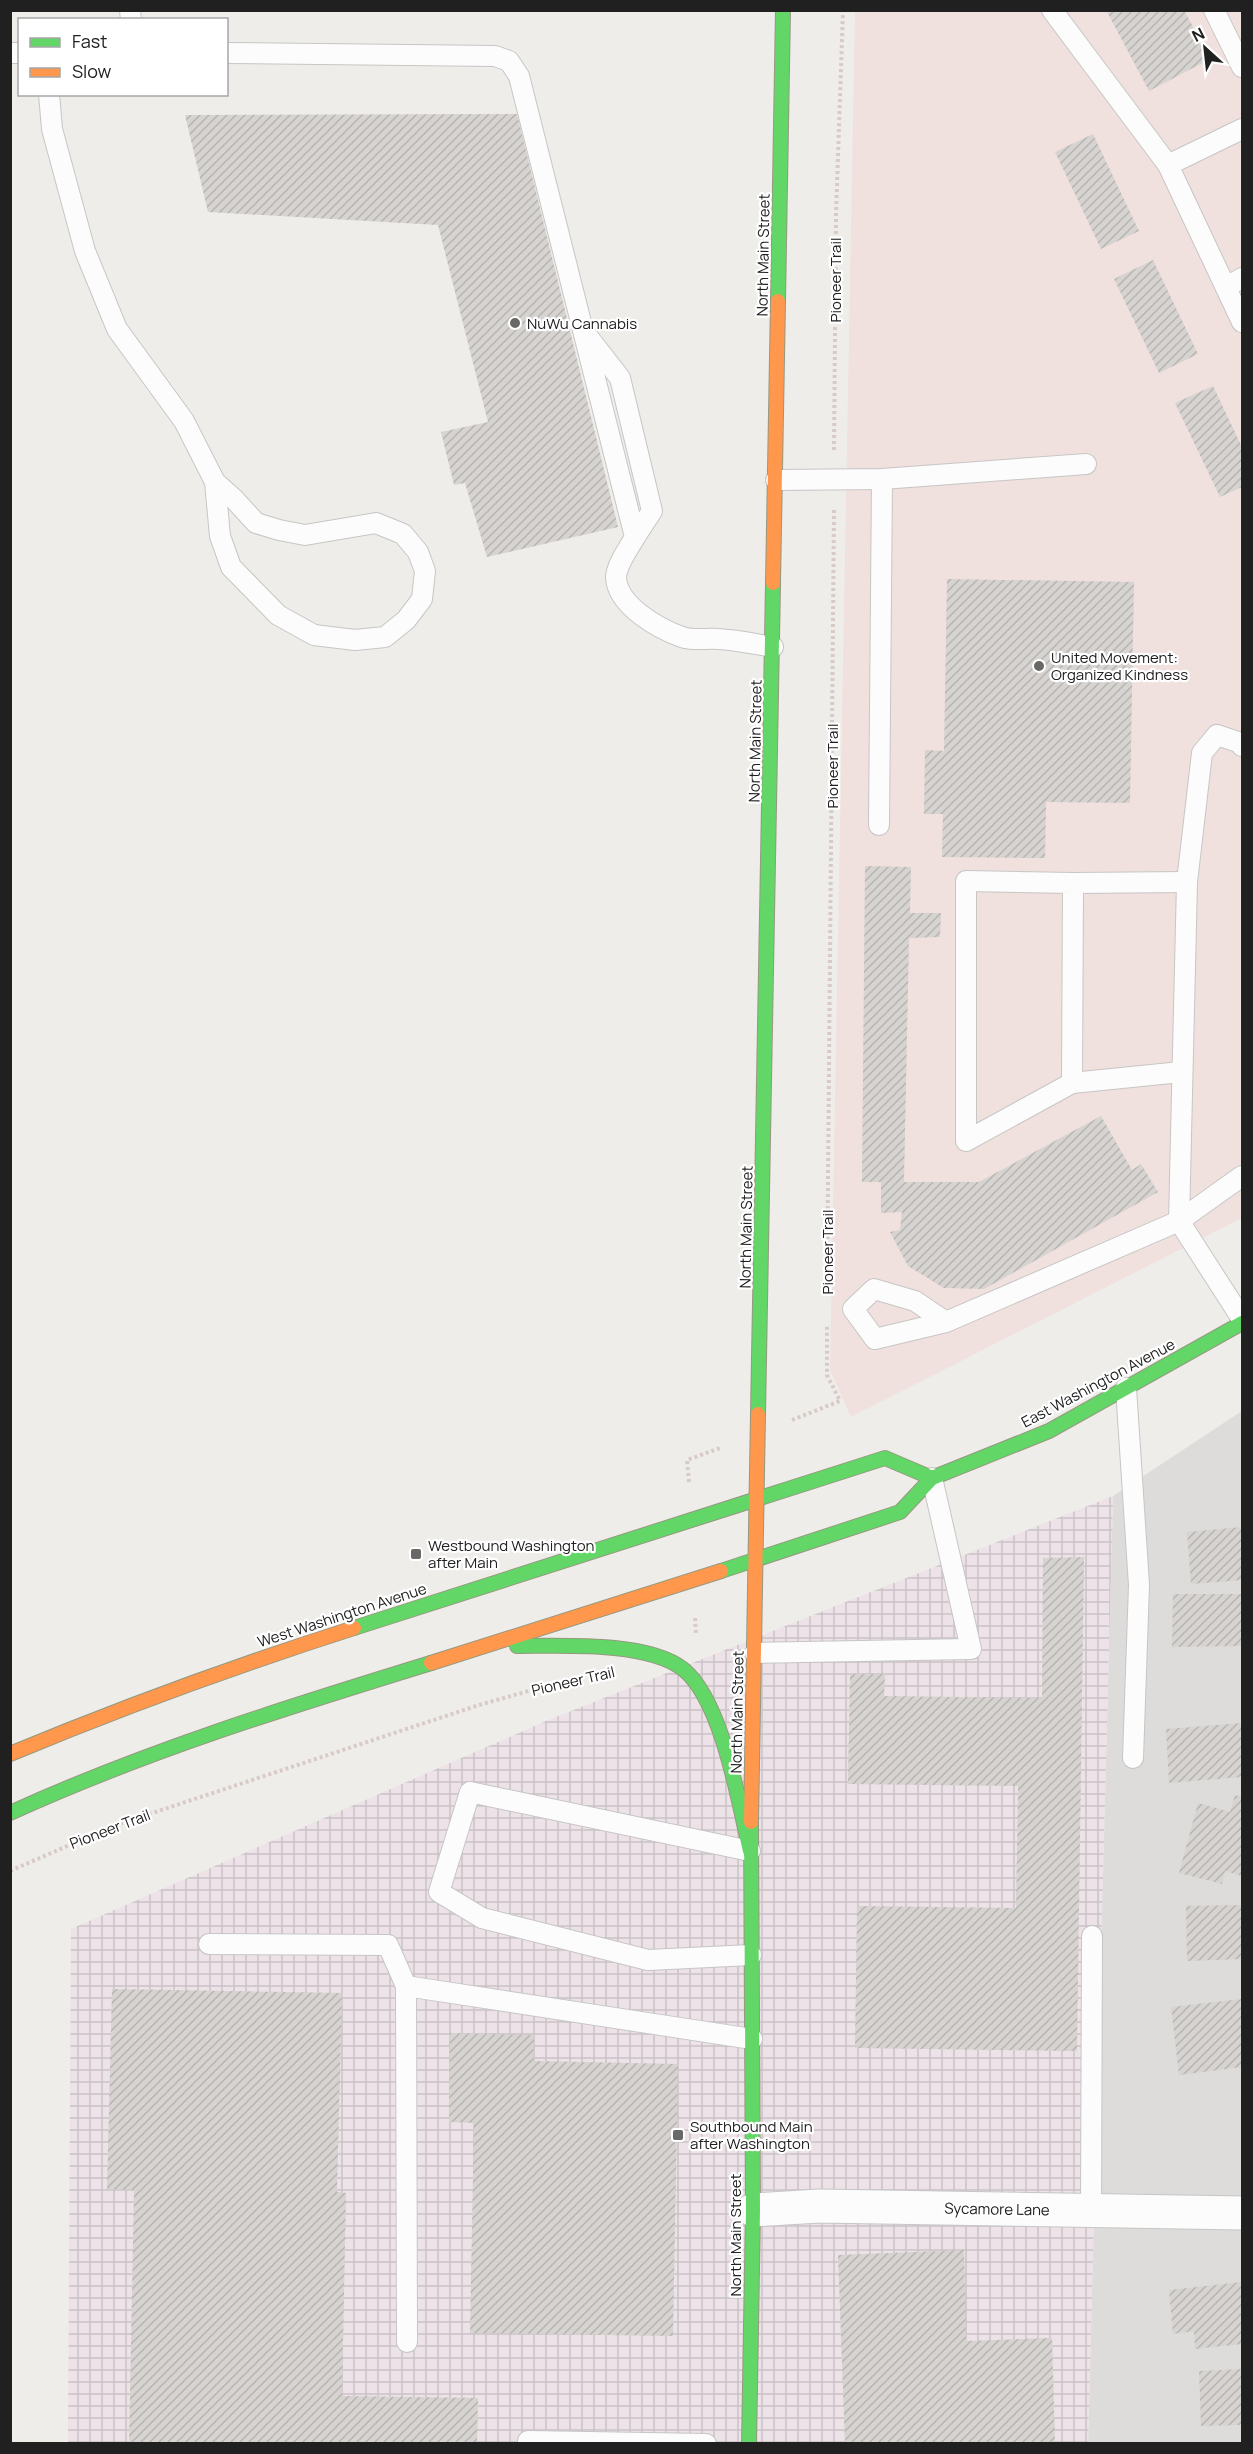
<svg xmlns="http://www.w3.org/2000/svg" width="1253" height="2454" viewBox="0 0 1253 2454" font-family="Manrope,sans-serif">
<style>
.residential{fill:#dedcda}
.commercial{fill:#f0e1df}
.industrial{fill:url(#industrial-grid)}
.building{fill:url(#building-hatch)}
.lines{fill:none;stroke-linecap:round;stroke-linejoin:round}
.lane-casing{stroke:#c7c6c5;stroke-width:22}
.street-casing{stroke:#c7c6c5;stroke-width:35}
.fast-casing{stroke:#969980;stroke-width:16}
.slow-casing{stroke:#969980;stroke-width:16}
.path{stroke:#d8cac7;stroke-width:4;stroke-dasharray:3 3;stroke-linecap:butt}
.lane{stroke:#fdfcfc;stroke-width:20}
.street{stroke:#fdfcfc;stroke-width:33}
.fast{stroke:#63d668;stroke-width:14}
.slow{stroke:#ff974d;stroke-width:14}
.poi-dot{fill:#686866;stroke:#fff;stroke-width:2}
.labels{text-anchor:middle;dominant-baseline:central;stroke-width:4.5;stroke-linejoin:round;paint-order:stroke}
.street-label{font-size:15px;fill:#202020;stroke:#fff}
.poi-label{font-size:15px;fill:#202020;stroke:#fff;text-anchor:start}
</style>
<defs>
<pattern id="industrial-grid" width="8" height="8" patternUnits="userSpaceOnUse" patternTransform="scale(1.5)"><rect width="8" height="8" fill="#ece2e7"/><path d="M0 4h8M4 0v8" fill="none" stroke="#cac2c6"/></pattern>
<pattern id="building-hatch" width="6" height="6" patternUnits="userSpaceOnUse" patternTransform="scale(1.5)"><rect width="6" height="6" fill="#d6d3d0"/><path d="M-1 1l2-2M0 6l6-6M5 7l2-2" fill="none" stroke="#b7b5b2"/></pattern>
</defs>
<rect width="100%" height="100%" fill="#efede9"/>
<polygon class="residential" points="1242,1411 1242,2443 1088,2444 1113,1496"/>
<polygon class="commercial" points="855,11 1242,11 1242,1218 851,1417 830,1370"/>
<polygon class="industrial" points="1113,1496 1088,2443 68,2444 71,1929 546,1721"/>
<g class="building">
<polygon points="1106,10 1184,10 1210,59 1149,91"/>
<polygon points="517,114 618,527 487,557 465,483 454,485 441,432 488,422 438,225 208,212 185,115"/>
<polygon points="1093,134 1139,231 1101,249 1055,152"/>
<polygon points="1153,260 1198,354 1159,373 1114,279"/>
<polygon points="1213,386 1242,447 1242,487 1220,497 1175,403"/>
<polygon points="947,579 1134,582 1130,803 1046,802 1045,858 942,857 943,814 924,814 925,750 944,751"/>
<polygon points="865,866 911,867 910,913 941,913 940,937 909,938 904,1182 979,1182 1101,1116 1132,1170 1141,1164 1158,1192 984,1289 944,1288 908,1266 890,1232 900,1230 902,1212 881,1213 881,1182 862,1182"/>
<polygon points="1242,1527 1242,1580 1191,1584 1187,1532"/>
<polygon points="1084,1557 1077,2051 855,2048 857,1906 1016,1908 1018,1786 848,1784 850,1674 885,1674 884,1696 1042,1698 1043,1558"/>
<polygon points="1173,1594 1242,1594 1242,1646 1172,1647"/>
<polygon points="1242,1723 1242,1777 1169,1783 1166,1729"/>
<polygon points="1235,1795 1242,1797 1242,1876 1225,1871 1222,1884 1179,1873 1198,1803 1230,1812"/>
<polygon points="1242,1905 1242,1959 1187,1961 1186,1906"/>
<polygon points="112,1989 342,1993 337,2192 346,2193 342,2396 478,2398 477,2444 129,2444 134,2190 107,2189"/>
<polygon points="1242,1999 1242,2067 1179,2075 1171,2007"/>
<polygon points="450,2033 534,2035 533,2061 678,2064 673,2336 470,2333 474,2123 449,2122"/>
<polygon points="964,2250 966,2341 1052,2338 1055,2444 845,2444 838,2255"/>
<polygon points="1242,2282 1242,2344 1195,2349 1194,2331 1173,2334 1169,2290"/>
<polygon points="1242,2369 1242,2425 1201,2426 1199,2371"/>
</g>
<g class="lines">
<defs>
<g id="lane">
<polyline points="130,10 131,20"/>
<polyline points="1052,10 1168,165 1242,129"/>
<polyline points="1214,10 1242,67"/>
<polyline points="10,53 20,53"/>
<path d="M226,53l269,3 14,5 10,15 116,461c-6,11 -19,28 -19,41 2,28 43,51 66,59 11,4 25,1 36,2 19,1 37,5 55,8"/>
<polyline points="49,94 52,129 85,251 117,329 184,421 215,482 220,536 231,567 278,615 314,635 355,640 385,637 406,620 422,599 425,571 418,552 403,534 376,523 305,535 279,530 256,523 234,499 215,482"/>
<polyline points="1168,165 1242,322"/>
<polyline points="1226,287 1242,278"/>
<polyline points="588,337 620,378 652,511 635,537"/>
<polyline points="776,480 882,479 1086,464"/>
<polyline points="1242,746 1241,743 1217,735 1202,753 1187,882 1179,1221 1242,1176"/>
<polyline points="879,825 882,479"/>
<polyline points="1073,883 1072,1083 966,1141 966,881 1073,883 1187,882"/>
<polyline points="1072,1083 1181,1072"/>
<polyline points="946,1322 915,1301 874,1289 853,1309 875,1339 946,1322 1179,1221 1242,1319"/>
<polyline points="1126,1388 1139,1585 1133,1758"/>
<polyline points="755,1653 971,1649 932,1478"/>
<polyline points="750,1851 470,1792 439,1892 482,1918 648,1960 751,1955"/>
<polyline points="209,1944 388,1945 406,1986"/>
<polyline points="1091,2210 1092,1936"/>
<polyline points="407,2342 406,1986 752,2039"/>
<polyline points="528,2441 706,2444"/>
</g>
<polyline id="street" points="753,2210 819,2206 1242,2213"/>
<g id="fast">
<polyline points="778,301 783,10"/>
<polyline points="758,1414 773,583"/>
<polyline points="721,1571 900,1512 932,1478 1049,1431 1242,1323"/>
<polyline points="354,1628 885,1458 932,1478"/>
<path d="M517,1646c44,0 130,-5 166,23 39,31 56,134 67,182"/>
<path d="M10,1813c136,-62 278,-106 421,-150"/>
<polyline points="749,2444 753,2210 751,1822"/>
</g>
<g id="slow">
<polyline points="773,583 778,301"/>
<polyline points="431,1663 721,1571"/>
<path d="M10,1754c113,-47 228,-89 344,-126"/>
<polyline points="751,1822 758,1414"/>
</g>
</defs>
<use href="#lane" class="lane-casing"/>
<use href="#street" class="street-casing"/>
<use href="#fast" class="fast-casing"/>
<use href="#slow" class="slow-casing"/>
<g class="path">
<polyline points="834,450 836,215 843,10"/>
<polyline points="827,1293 834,509"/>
<polyline points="792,1420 840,1401 827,1375 827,1325"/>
<polyline points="689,1482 687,1460 720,1448"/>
<polyline points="695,1618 696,1635"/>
<polyline points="10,1871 113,1826 479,1705 557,1683"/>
</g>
<use href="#lane" class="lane"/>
<use href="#street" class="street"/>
<use href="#fast" class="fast"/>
<use href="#slow" class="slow"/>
</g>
<g class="poi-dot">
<circle cx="515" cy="323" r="6"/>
<circle cx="1039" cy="666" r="6"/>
<rect x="410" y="1548" width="12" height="12" rx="3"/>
<rect x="672" y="2129" width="12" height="12" rx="3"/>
</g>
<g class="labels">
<g class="street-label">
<text transform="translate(763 255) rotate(-89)">North Main Street</text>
<text transform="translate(835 280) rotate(-90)">Pioneer Trail</text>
<text transform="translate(755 741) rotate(-89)">North Main Street</text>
<text transform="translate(832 766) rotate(-90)">Pioneer Trail</text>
<text transform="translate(746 1227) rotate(-89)">North Main Street</text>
<text transform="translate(827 1252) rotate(-90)">Pioneer Trail</text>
<text transform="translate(1098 1383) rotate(-28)">East Washington Avenue</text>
<text transform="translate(342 1615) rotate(-18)">West Washington Avenue</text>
<text transform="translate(573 1681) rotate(-13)">Pioneer Trail</text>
<text transform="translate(737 1712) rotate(-89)">North Main Street</text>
<text transform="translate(110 1829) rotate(-21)">Pioneer Trail</text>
<text transform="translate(997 2209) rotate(1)">Sycamore Lane</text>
<text transform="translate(735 2235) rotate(-90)">North Main Street</text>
</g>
<g class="poi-label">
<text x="527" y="323">NuWu Cannabis</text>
<text x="1051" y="657">United Movement:<tspan x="1051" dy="17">Organized Kindness</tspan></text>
<text x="428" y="1545">Westbound Washington<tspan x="428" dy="17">after Main</tspan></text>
<text x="690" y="2126">Southbound Main<tspan x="690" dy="17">after Washington</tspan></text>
</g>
</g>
<rect width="1253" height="2454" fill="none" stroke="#202020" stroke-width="24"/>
<rect x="18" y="18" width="210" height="78" fill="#ffffff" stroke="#a6a6a6" stroke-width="1.5"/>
<rect x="30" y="38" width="30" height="9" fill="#63d668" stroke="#a6a6a6" stroke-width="1.5"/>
<text x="72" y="48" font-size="18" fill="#202020">Fast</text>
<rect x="30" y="68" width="30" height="9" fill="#ff974d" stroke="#a6a6a6" stroke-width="1.5"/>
<text x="72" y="78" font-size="18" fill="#202020">Slow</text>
<g transform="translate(1205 48) rotate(333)" stroke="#ffffff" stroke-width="4.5" paint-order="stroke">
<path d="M0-4.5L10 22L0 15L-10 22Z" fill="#202020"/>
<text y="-9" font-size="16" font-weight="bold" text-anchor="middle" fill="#202020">N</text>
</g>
</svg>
